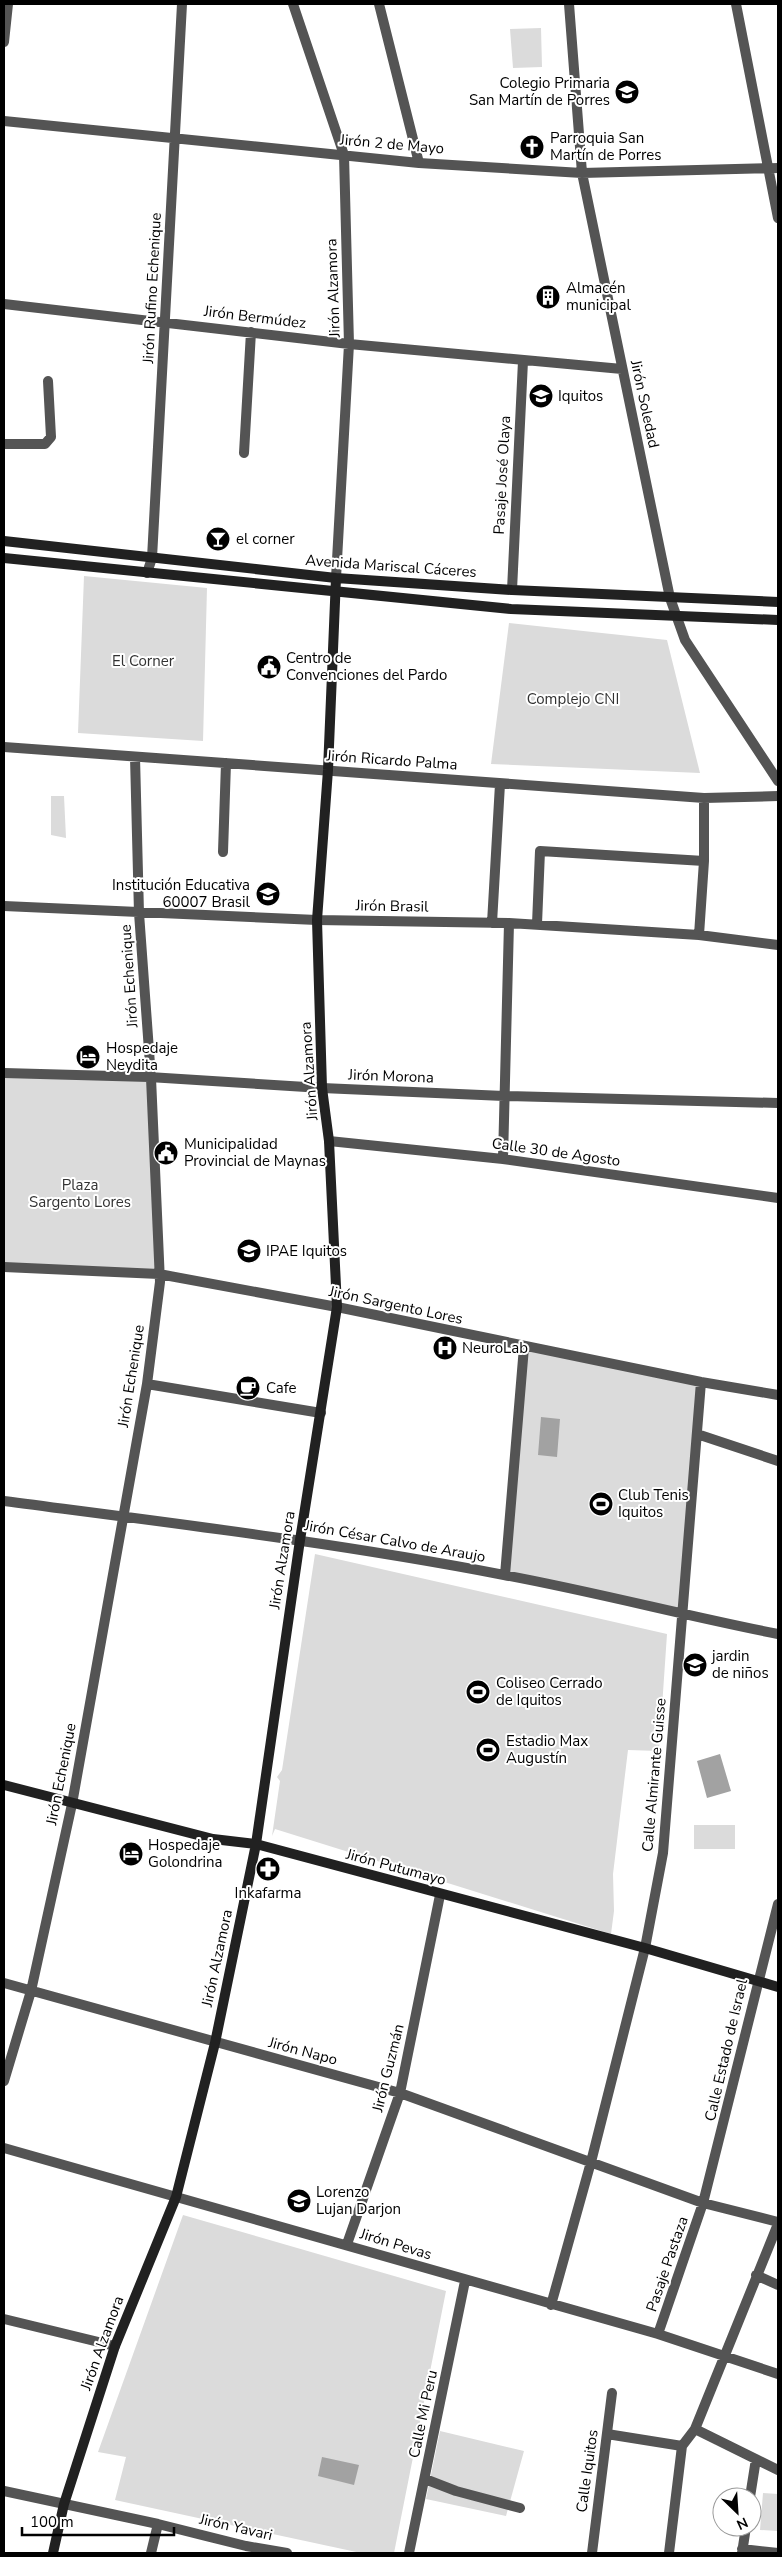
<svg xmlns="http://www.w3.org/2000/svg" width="782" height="2557" font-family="'Nunito Sans',sans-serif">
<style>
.green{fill:#dbdbdb}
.water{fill:#a2a2a2}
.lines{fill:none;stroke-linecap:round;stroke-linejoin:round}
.street{stroke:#545454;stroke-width:10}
.secondary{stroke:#212121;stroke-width:10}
.labels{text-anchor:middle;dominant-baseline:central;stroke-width:4;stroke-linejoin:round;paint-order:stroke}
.poi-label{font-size:15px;fill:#000;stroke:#fff;text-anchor:start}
.street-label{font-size:15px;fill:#000;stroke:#fff}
.park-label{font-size:15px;fill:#323232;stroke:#fff}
</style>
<rect width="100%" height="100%" fill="#fff"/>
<path class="green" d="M541,28L542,67L513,68L510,29Z
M84,576L207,588L203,741L78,733Z
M509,623L667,640L700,773L491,764Z
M51,796H64L66,838L51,835Z
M4,1073L151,1078L159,1274L4,1267Z
M524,1347L701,1382L682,1616L505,1575Z
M315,1554L667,1634L659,1751L628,1750L613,1874L614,1911L611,1934L275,1829L272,1836L280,1781L277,1777L282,1770Z
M694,1825H735V1849H694Z
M183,2215L446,2291L394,2553H361L115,2500L126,2457L98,2452Z
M440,2431L524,2451L506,2516L426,2499Z
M763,2493L778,2494V2531L760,2530Z"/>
<path class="water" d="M541,1417L560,1419L557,1457L538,1455Z
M720,1754L731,1791L707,1798L697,1761Z
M322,2457L359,2465L354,2485L318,2476Z"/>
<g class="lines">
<path class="street" d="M293,4L344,155L349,344L336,578
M379,4L419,163
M569,4L582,173L670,598L685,640L778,781
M736,4L778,218
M4,42L8,4
M4,121L419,163L582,173L778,168
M4,304L349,344L622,369
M4,444H45L51,437L48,381
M244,453L251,332
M147,573L152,558L182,4
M512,590L523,361
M4,747L704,798L778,796
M223,852L226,763
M4,906L317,920L509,923L699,935L778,945
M492,923L500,784
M537,924L540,851L704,861
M699,935L704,861V798
M4,1073L149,1077L322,1088L504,1096L778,1103
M329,1141L503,1159L778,1198
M503,1159L509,923
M4,1267L159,1274L337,1307L701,1382L778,1395
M147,1384L321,1413
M697,1434L778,1461
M4,1501C171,1523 338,1543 504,1575C596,1592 686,1616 778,1634
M505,1575L524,1347
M4,1983L400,2093L703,2203L778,2222
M4,2081L31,1991L72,1804L147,1384L160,1282L151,1078L139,913L135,757
M4,2148L658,2334L778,2374
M347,2244L400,2093L440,1895
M756,2275L778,2285
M551,2305L591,2162L645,1948L663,1853L701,1382
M4,2319L115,2346
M658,2334L703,2203L778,1904
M695,2429L778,2470
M607,2434L682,2446
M425,2479L456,2491L520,2508
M4,2491L158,2524L246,2546L287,2553
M750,2497L756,2459
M742,2549L778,2553
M151,2553L158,2524
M409,2553L465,2281
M592,2553L612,2393
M669,2553L682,2446L695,2429L778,2224
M742,2553L746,2527"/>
<path class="secondary" d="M4,541L336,578L512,590L778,602
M4,558L511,609L778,620
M4,1785L213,1839L256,1844L645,1948L778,1987
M53,2553L64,2504L115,2346L176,2197L215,2043L256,1844L300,1540L337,1307L329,1141L322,1088L317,920L328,770L336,578"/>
</g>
<defs>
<symbol id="school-disc" viewBox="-11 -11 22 22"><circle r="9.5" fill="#000" stroke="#fff"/><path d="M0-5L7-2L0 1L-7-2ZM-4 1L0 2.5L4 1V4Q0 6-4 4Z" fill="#fff"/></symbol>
<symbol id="church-disc" viewBox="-11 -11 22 22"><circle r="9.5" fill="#000" stroke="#fff"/><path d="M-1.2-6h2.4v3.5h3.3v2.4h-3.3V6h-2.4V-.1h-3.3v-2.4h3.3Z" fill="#fff"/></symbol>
<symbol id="building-disc" viewBox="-11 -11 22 22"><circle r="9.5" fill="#000" stroke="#fff"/><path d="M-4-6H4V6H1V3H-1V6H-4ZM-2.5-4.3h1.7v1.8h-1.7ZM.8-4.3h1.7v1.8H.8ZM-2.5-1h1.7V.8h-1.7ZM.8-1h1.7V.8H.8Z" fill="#fff"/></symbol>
<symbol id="bar-disc" viewBox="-11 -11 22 22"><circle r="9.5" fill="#000" stroke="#fff"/><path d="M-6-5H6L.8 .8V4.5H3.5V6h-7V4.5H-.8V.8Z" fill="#fff"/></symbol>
<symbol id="civic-disc" viewBox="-11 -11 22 22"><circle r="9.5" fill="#000" stroke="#fff"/><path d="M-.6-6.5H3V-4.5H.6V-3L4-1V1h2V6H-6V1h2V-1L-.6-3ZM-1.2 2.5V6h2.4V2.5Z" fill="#fff"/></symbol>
<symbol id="hotel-disc" viewBox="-11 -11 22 22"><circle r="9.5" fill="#000" stroke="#fff"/><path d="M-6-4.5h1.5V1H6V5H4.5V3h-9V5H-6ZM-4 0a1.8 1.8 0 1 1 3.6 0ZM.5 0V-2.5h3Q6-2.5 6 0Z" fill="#fff"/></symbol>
<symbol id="university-disc" viewBox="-11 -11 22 22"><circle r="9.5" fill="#000" stroke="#fff"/><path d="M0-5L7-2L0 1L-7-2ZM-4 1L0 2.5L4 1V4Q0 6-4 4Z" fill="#fff"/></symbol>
<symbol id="hospital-disc" viewBox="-11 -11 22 22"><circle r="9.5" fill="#000" stroke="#fff"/><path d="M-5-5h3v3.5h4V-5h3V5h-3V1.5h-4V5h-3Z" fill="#fff"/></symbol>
<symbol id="cafe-disc" viewBox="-11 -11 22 22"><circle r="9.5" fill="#000" stroke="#fff"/><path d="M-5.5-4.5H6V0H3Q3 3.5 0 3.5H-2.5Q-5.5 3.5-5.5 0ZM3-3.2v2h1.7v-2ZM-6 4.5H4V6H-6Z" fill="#fff"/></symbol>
<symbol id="stadium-disc" viewBox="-11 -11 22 22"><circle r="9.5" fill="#000" stroke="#fff"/><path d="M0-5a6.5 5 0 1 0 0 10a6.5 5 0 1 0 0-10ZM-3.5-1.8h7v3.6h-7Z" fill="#fff"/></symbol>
<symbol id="pharmacy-disc" viewBox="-11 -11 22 22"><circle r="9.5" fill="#000" stroke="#fff"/><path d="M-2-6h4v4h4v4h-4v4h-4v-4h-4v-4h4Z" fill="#fff"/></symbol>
</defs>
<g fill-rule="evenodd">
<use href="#school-disc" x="613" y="78" width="28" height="28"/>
<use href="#church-disc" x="518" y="133" width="28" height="28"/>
<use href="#building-disc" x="534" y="283" width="28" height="28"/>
<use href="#school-disc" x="527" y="382" width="28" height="28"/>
<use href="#bar-disc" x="204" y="525" width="28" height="28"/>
<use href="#civic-disc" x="255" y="653" width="28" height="28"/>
<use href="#school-disc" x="254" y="880" width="28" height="28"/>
<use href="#hotel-disc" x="74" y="1043" width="28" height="28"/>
<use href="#civic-disc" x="152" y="1139" width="28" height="28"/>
<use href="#university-disc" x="235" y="1237" width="28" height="28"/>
<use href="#hospital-disc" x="431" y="1334" width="28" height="28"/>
<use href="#cafe-disc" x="234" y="1374" width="28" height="28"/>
<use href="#stadium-disc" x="587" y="1490" width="28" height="28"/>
<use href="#school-disc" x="681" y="1651" width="28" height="28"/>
<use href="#stadium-disc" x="464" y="1678" width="28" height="28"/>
<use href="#stadium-disc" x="474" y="1736" width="28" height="28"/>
<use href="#hotel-disc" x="117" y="1840" width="28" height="28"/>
<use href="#pharmacy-disc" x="254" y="1855" width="28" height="28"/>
<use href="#school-disc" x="285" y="2187" width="28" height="28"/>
</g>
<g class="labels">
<g class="poi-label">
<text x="610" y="83" text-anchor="end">Colegio Primaria<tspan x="610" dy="17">San Martín de Porres</tspan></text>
<text x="550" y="138">Parroquia San<tspan x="550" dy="17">Martín de Porres</tspan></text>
<text x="566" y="288">Almacén<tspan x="566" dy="17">municipal</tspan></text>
<text x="558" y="396">Iquitos</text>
<text x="236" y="539">el corner</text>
<text x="286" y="658">Centro de<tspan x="286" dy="17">Convenciones del Pardo</tspan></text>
<text x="250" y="885" text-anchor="end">Institución Educativa<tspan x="250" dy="17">60007 Brasil</tspan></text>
<text x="106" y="1048">Hospedaje<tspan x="106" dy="17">Neydita</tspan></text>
<text x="184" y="1144">Municipalidad<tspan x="184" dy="17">Provincial de Maynas</tspan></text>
<text x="266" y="1251">IPAE Iquitos</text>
<text x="462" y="1348">NeuroLab</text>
<text x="266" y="1388">Cafe</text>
<text x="618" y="1495">Club Tenis<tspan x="618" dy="17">Iquitos</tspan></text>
<text x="712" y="1656">jardin<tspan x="712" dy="17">de niños</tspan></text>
<text x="496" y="1683">Coliseo Cerrado<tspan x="496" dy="17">de Iquitos</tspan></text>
<text x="506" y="1741">Estadio Max<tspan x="506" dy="17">Augustín</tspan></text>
<text x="148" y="1845">Hospedaje<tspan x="148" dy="17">Golondrina</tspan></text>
<text x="268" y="1893" text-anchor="middle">Inkafarma</text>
<text x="316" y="2192">Lorenzo<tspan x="316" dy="17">Lujan Darjon</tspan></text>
</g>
<g class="street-label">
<text transform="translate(392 144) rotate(5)">Jirón 2 de Mayo</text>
<text transform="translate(152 288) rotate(-87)">Jirón Rufino Echenique</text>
<text transform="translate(333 288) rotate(-92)">Jirón Alzamora</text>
<text transform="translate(255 317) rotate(7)">Jirón Bermúdez</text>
<text transform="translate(645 404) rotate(78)">Jirón Soledad</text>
<text transform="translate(502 475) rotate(-87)">Pasaje José Olaya</text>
<text transform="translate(391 566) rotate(4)">Avenida Mariscal Cáceres</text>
<text transform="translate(392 760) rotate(4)">Jirón Ricardo Palma</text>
<text transform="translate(392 906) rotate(1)">Jirón Brasil</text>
<text transform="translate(129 976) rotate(-94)">Jirón Echenique</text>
<text transform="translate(309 1071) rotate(-94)">Jirón Alzamora</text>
<text transform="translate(391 1076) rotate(2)">Jirón Morona</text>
<text transform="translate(556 1152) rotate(8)">Calle 30 de Agosto</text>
<text transform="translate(396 1305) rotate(12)">Jirón Sargento Lores</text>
<text transform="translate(131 1376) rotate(-81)">Jirón Echenique</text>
<text transform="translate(395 1541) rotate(10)">Jirón César Calvo de Araujo</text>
<text transform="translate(282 1560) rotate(-81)">Jirón Alzamora</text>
<text transform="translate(61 1774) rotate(-79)">Jirón Echenique</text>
<text transform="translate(654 1775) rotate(-85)">Calle Almirante Guisse</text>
<text transform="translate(396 1867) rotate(15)">Jirón Putumayo</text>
<text transform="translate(217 1958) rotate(-78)">Jirón Alzamora</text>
<text transform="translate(726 2050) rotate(-77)">Calle Estado de Israel</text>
<text transform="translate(303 2051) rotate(15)">Jirón Napo</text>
<text transform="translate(388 2068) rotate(-76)">Jirón Guzmán</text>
<text transform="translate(396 2244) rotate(17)">Jirón Pevas</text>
<text transform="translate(667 2264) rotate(-71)">Pasaje Pastaza</text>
<text transform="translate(102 2343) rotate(-70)">Jirón Alzamora</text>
<text transform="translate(423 2414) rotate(-78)">Calle Mi Peru</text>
<text transform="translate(587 2471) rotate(-82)">Calle Iquitos</text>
<text transform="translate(236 2527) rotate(13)">Jirón Yavari</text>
</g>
<g class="park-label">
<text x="143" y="661">El Corner</text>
<text x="573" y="699">Complejo CNI</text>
<text x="80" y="1185">Plaza<tspan x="80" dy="17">Sargento Lores</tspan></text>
</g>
</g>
<rect width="782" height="2557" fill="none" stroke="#000000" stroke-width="10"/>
<g transform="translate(737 2512) rotate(155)"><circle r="24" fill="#ffffff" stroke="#999999"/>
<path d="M0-4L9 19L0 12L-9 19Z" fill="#000000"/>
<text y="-8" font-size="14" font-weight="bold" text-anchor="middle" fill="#000000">N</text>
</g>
<path d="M22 2527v8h152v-8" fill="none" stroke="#000000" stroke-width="2.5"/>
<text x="30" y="2527" font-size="15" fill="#000000" stroke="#ffffff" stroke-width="4" paint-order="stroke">100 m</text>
</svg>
